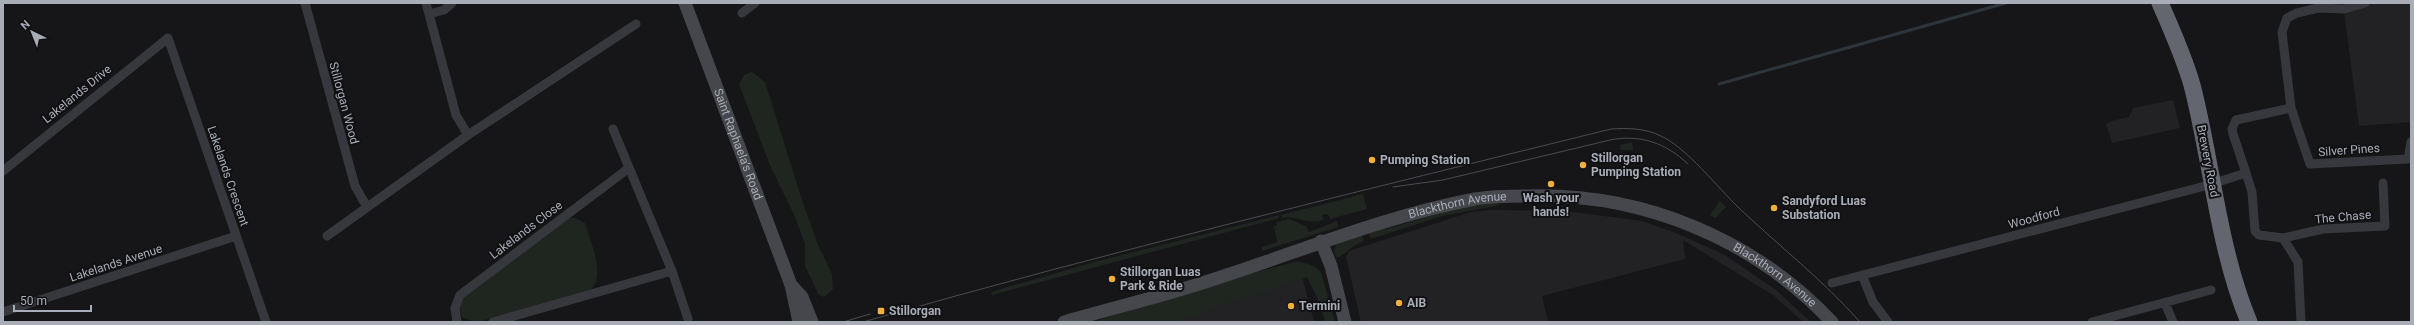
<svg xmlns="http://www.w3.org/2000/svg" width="2414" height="325" font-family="Roboto,sans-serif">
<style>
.built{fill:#222225}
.green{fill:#1e261f}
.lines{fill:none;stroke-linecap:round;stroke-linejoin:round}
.stream{stroke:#2c353c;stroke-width:3}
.street{stroke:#37383d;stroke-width:9}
.secondary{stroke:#45474d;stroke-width:13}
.highway{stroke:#63666e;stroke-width:17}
.tram{stroke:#4a4c52;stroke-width:1}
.poi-dot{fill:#f2b134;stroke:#111113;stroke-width:1.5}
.labels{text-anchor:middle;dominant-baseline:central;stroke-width:4;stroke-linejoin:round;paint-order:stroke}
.street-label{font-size:12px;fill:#a8adb8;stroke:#111113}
.poi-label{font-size:12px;font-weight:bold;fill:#a8adb8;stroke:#111113;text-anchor:start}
</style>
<rect width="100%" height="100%" fill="#161618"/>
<path class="built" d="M2343,3H2411V122L2359,126Z
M2173,100L2180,128L2112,143L2106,124L2111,121L2129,117L2133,108Z
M1492,210L1566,211L1642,221L1676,233L1725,255L1776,290L1811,322H1803L1773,295L1683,240L1685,259L1542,296L1548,322H1361L1346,257L1349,251L1471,212Z
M1298,261L1314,322H1093L1235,278Z"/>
<path class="green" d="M752,72L765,82L801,197L818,245L832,274L833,289L824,297L819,295L805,266V244L795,217L770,165L742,92L739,84L744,75Z
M1632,142L1633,150H1621L1620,145Z
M1363,194L1367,209L1330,219L1328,214L1322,215L1323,220C1309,225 1296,215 1282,218L1281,215Z
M1720,201L1726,207L1715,218L1710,215Z
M1497,203L1500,205L1442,216L1371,239L1368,231L1376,228L1387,229L1457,208Z
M1279,215V218L992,295L991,292L987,293L1091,263Z
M570,218H575L585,223C590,241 607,276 590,290L481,321H472L462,317L459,305L463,297Z
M1289,219L1306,226L1309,232L1337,221L1338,227L1262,251V247L1277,242L1274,226L1277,225L1276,222Z
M1361,233L1364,241C1351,245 1346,255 1336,258L1334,250L1336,244Z
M1298,261L1314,266L1321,272L1335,322H1325L1320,304L1307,277L1264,293L1208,309L1209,313L1174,322H1093L1235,278Z"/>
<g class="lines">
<path class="stream" d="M1719,84L2006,3"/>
<path class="street" d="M305,3L355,186L367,207
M426,3L456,115L468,135
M742,13L755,3
M429,14L444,10L452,3
M2291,108L2282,32L2287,18L2297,13L2318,8L2344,9L2365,3
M613,129L672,271L688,319
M3,171L168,38L266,322
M2246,173L2233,134L2232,129L2236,120L2291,108L2310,164L2408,159L2411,142
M327,236L468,135L636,24
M2283,238L2298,262L2301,322
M1862,275L1873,302L1888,322
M1832,283L2205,186L2246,173L2252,192L2255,231L2259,235L2283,238L2323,229L2385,226L2383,183
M2165,303L2173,322
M3,312L236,236
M457,322L455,308L460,295L629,168
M493,322L672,271
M2092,322L2211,290"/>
<g class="secondary">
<path id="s1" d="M685,3L791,285L799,322"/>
<path d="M1321,241L1331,266L1345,322"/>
<path d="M791,285L802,297L812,322"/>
<path id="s2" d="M1064,322C1109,309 1155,298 1199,284C1292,255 1380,217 1475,199C1493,196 1511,196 1529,196C1643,193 1754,239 1832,322"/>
</g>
<path class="highway" d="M2160,3C2172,30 2184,57 2192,85C2212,162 2218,248 2249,322"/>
<path class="tram" d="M1393,187L1443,180L1610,140C1640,134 1666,143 1688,164
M843,322L870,314
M863,322C1111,251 1361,191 1611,129C1628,128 1645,128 1661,136C1687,148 1717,187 1739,208C1779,246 1823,280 1860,322"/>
</g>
<g class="poi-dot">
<circle cx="1372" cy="160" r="4"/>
<circle cx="1583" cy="165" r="4"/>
<circle cx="1551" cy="184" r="4"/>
<circle cx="1774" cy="208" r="4"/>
<circle cx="1112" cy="279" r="4"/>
<circle cx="1399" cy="303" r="4"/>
<circle cx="1291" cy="306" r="4"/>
<rect x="877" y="307" width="8" height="8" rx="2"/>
</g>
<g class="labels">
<g class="street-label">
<text transform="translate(77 94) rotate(-39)">Lakelands Drive</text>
<text transform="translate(344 103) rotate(75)">Stillorgan Wood</text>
<text stroke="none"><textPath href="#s1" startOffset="151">Saint Raphaela’s Road</textPath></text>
<text transform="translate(2349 150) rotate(-4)">Silver Pines</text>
<text transform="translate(2208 161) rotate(79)">Brewery Road</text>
<text transform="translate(228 176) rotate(71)">Lakelands Crescent</text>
<text stroke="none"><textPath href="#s2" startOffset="411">Blackthorn Avenue</textPath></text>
<text transform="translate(2343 217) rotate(-5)">The Chase</text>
<text transform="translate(2034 218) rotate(-15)">Woodford</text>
<text transform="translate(526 230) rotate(-37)">Lakelands Close</text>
<text transform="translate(116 263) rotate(-18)">Lakelands Avenue</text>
<text stroke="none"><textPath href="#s2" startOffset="747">Blackthorn Avenue</textPath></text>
</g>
<g class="poi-label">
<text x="1591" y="158">Stillorgan<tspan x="1591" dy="14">Pumping Station</tspan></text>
<text x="1380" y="160">Pumping Station</text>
<text x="1551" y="198" text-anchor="middle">Wash your<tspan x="1551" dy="14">hands!</tspan></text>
<text x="1782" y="201">Sandyford Luas<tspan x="1782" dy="14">Substation</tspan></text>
<text x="1120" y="272">Stillorgan Luas<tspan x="1120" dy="14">Park &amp; Ride</tspan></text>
<text x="1407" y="303">AIB</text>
<text x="1299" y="306">Termini</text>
<text x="889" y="311">Stillorgan</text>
</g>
</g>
<rect width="2414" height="325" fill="none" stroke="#a8adb8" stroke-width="8"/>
<g transform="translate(32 32) rotate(317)" stroke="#111113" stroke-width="3" paint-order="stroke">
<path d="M0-3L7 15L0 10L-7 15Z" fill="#a8adb8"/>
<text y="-6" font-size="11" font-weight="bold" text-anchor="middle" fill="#a8adb8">N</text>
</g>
<path d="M14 305v6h77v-6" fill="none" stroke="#a8adb8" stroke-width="2"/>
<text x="20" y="305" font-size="12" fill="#a8adb8" stroke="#111113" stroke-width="3" paint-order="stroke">50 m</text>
</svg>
